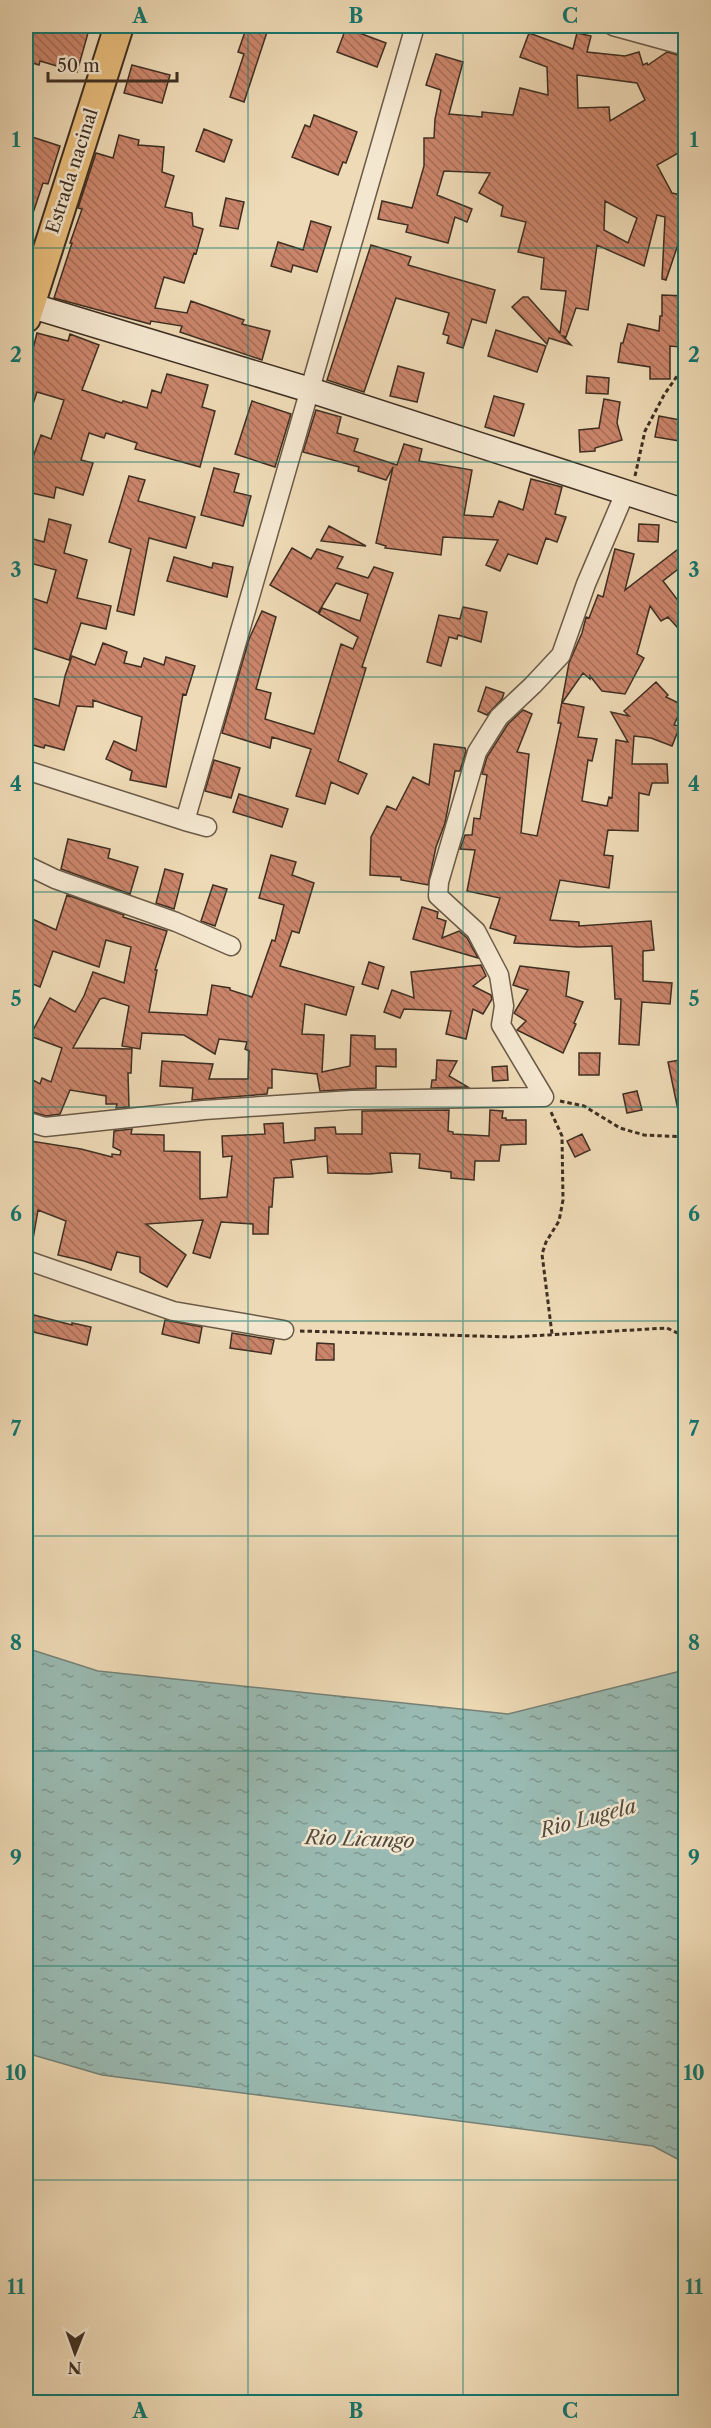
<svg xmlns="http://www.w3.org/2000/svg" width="711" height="2428" font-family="'Libre Caslon Text',serif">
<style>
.water{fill:url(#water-ripples);stroke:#758278;stroke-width:1.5}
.building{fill:url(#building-back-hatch);stroke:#3f2f22;stroke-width:1.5;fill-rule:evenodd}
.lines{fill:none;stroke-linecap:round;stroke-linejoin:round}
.minor-casing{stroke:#6b5a47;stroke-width:21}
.secondary-casing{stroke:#3f2f22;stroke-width:27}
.trunk-casing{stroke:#3f2f22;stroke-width:32}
.path{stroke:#3f2f22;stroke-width:3;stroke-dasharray:4.5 3;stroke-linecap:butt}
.minor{stroke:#f4e7d0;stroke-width:18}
.secondary{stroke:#f4e7d0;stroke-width:24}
.trunk{stroke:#e7bd7b;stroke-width:28}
.grid{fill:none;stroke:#0f766e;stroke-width:1.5;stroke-opacity:0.55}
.labels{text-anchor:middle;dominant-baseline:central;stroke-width:5;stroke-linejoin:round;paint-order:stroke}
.street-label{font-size:18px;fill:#3f2f22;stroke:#f4e7d0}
.water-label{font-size:20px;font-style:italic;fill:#514b3f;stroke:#f4e7d0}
.neatline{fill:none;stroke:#0f766e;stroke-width:2}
.grid-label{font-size:20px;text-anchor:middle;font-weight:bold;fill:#0f766e}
</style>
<defs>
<pattern id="water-ripples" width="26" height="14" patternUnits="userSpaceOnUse" patternTransform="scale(1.5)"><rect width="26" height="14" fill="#99bab2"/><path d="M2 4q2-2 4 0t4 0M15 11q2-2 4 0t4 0" fill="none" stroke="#7e9890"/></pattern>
<pattern id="building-back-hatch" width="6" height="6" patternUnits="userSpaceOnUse" patternTransform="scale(1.5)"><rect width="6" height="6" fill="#cb856b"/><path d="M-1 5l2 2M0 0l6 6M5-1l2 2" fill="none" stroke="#a66d58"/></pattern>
</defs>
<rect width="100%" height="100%" fill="#eedab6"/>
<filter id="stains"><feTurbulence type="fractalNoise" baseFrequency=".00333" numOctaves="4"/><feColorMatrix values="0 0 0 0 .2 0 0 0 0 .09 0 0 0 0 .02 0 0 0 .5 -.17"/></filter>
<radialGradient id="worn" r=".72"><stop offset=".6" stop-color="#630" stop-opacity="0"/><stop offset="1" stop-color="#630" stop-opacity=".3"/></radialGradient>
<path class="water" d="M26,1648L98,1671L508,1714L685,1670V2163L653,2146L102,2075L26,2053Z"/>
<path class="building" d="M26,26H90L77,72L40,61L39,65L26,61V47L29,36L26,35Z
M247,26H269L244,102L230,97L244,54L238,52Z
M346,28L386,43L377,67L337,52Z
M529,33L573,49L577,33L591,36L587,52L625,56L639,52L643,65L647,63L648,65L667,52L678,55L686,66V113L679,118L686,139V154L678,153L657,165L672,193L686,196V221L666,280L662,279L665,217L657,215L644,266L597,245L588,310L576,308L566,337L563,336L571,345L549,338L547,344L512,307L523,297H528L560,333L566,291L541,289L544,258L518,252L526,222L501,216L503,206L479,193L490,173L444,171L437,195L472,209L467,222L455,217L448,243L406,232L408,225L378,219L382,201L412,208L424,166V138H434L435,119L441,90L426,85L436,54L463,62L449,114L482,117V112L513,115L520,88L548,95L547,67L520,57ZM577,75L637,83L645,100L610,121L609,107L578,108ZM605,201L637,218L628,243L604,230Z
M132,65L170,75L162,103L124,93Z
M314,115L357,132L346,163L343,162L338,175L292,157L305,125L310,127Z
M204,129L232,140L224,162L196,151Z
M26,135L60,146L48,184L43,183L28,228H26Z
M119,135L139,140L138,145L164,147L162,172L174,176L165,207L192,213L193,226L203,229L196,254L194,253L184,283L164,277L155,308L187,313L191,301L244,320L242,324L270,331L262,360L180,332L182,326L151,321L150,324L54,298L72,243H70L82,209L78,208L96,153L113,158Z
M226,198L244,202L238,229L220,226Z
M311,221L331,227L317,272L293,265L291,272L271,266L278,242L303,250Z
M371,245L411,257L408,265L495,290L486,323L472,319L463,348L447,343L449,336L443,334L449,313L396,298L364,392L327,380Z
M662,295L686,296V313H682L680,347L670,346V379H650V367L618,362L621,343H623L628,324L659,331L660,316H662Z
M496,330L546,346L537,372L488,356Z
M37,333L68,341L70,334L99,345L82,390L122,403L123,401L147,408L152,390L161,393L167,374L208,385L202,407L215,411L200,467L135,449L137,443L106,433L104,438L89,433L81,460L93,463L83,495L56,487L54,498L27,492L33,457L41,435L51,439L64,400L37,392L28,419H26V377Z
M398,366L424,373L417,402L390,396Z
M587,376L609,378L608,394L586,393Z
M494,396L524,404L514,436L485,427Z
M604,399L620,402L617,423L622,440L595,448V451L580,452L579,430L599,428Z
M252,401L291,414L275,467L235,454Z
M316,410L341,417L337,433L358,439L354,451L397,465L404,444L422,449L419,461L472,470L464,515L493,517L499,501L523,510L531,479L562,487L555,514L566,517L557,542L546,538L537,564L508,554L500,571L486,565L498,540L443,537L441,555L385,548L386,546L376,543L393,467L386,480L358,471L359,467L303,452Z
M659,416L686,421V442L655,437Z
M214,468L239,474L234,492L251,496L243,526L201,515Z
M129,476L145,480L138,501L195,517L186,548L149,538L134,615L117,611L131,549L109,542Z
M49,519L71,525L64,553L87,560L77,598L111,606L106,629L81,623L69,660L26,646V596L47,603L56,570L26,562V537L44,542Z
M639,524L659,525L658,542L638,541Z
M329,526L366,546H365L321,541Z
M686,543V563L663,581L686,611V637L668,617L661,621L650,606L637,654L644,658L625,694L602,691L590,676V679L583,673L562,703L584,707L578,737L597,739L592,761L588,760L582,801L607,806L609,797L612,798L616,740L628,742L611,712L629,716L624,711L656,682L668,695L666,697L683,705L674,725L680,726L672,746L651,738L634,736L632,764H667L668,783H652L649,795L639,793L638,831L608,830L604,855L613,856L609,888L560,880L550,920L579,922V926L651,921L654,950L643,951V981L672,983L670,1004L642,1002L639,1045L619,1044L621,999H615L612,946L578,947L514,943L516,936L490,928L500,898L467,891L475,850L460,849L465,835H472L474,818L480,819L487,775L482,774L487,757L508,724L523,710L532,714L517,752L529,754L521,833L537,836L561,723H558L569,663L582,633L586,617L589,618L598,595L603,597L615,549L634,554L625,590Z
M292,548L311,559L317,549L343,557L337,568L368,578L374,567L393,573L362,667L366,668L338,761L367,774L358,794L331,782L325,804L296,796L311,749L272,737L270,748L222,733L249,639L262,611L276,617L256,689L271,693L265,719L314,734L341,644L353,649L358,637L319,614L322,608L360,621L368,594L336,583L318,613L270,585Z
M174,557L212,568L213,563L233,567L227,597L167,581Z
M463,607L487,612L481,642L458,635L457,639L449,637L441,666L427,662L439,615L460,619Z
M103,643L127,652L124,663L141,667L144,658L164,665L166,657L195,666L186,695L183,694L166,787L130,780L132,771L106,759L114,741L136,751L142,717L93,700V707L77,706L64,750L45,745L44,748L26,743V696L59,706L65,676L72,656L95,665Z
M486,687L504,693L502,699L487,715L478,711Z
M434,744L465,748L466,751L460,771H455L445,823L436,847L428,885L401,880V877L370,875L371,837L387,806L396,810L413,777L429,785Z
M214,760L240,768L231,798L205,791Z
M239,794L288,809L282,827L233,812Z
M68,839L110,849L108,858L138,867L130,894L61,869Z
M271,855L296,862L292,875L314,883L299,933L292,931L280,966L354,987L346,1015L305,1004L302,1034L324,1035L322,1072L350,1066L351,1035L375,1036V1049H396V1067L376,1066V1088L320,1091L317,1074L272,1069V1088H268L267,1094L192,1100L193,1088L160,1086L162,1061L213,1064L209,1079H248L249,1051L245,1049L247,1042L219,1039L215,1054L184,1035L142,1033L140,1049L122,1046L129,1006L104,998L100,999L73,1048L132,1049L131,1073H128L129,1107L116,1108L117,1104H106V1096L70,1090L60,1114L46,1116L26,1110V1076L40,1084L42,1078L51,1082L62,1048L30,1036L50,998L75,1012L84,996L93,972L124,983L131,947L106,940L99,967L53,951L40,987L26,981V916L56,930L67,895L124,915L123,917L167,931L155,970H157L149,1012L207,1015L212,985L230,988V990L252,997L272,940L275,941L284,905L259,898Z
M165,869L183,874L174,909L156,903Z
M213,885L227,889L215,926L201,921Z
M422,907L438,912L437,918L446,921L442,938L459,931L467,938L478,958L413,939Z
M369,962L384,967L378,989L362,984Z
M481,965L486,976L473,986L491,995L492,999L483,1014L473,1009L466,1039L446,1034L451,1011L404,1009L400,1018L384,1012L392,990L414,998L411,972Z
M520,966L569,972L566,996L583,1002L574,1023L576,1024L563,1053L517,1030L526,1021L514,1013L528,990L513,985Z
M579,1053H600L599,1075H579Z
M686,1059V1114L679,1115L668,1062Z
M437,1060L457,1061L449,1076L468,1087L431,1088L432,1080H436Z
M507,1066L508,1080L493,1081L492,1067Z
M637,1091L642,1110L627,1113L623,1094Z
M449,1110L448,1131L453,1132V1134L489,1136L490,1110L503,1111L502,1118H506V1120H526V1144L501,1145L499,1161H475L474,1180L451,1178V1172L419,1168L420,1154L390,1153L392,1172L369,1174L328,1173L327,1156L291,1160L293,1177L274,1178L272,1207H269L268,1234H253V1224L221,1222L210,1258L193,1253L203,1220L146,1224L186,1255L167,1287L140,1272V1257L117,1252L111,1270L84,1261L58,1255L66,1221L38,1210L33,1239L26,1238V1167H27L31,1141L81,1149L112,1157V1154L120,1155L121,1151L113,1147L114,1131L132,1129L131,1134L164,1135V1151L200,1152V1199L227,1197L232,1156L223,1157L222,1136L265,1134L264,1124L283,1123L284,1143L315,1140V1128L335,1127L336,1134H362V1111Z
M582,1134L590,1150L575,1157L567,1141Z
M34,1315L72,1325V1323L91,1327L87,1345L29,1331Z
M165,1320L202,1327L199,1343L162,1334Z
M232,1333L274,1340L271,1354L230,1348Z
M317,1343L334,1344V1360H316Z"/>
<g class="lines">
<defs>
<path id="minor" d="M613,26L686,46
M26,770L185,821L415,26
M185,821L207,827
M26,865L55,879L176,922L231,946
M544,1097L501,1025L504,1006L499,975L476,931L438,896L439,882L477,752L499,717L533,685L561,655L586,584L625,493
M26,1121L45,1127L204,1110L352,1100L544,1097
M26,1260L173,1311L284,1330"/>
<path id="secondary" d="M29,305L310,390L686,512"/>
<path id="trunk" d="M26,318L119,26"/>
</defs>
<use href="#minor" class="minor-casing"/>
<use href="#secondary" class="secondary-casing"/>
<use href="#trunk" class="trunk-casing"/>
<path class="path" d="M635,476L645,431L664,395L686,363
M560,1101L584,1106L620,1128L644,1135L686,1137
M551,1112L562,1136L563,1200L559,1221L546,1242L542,1254L552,1334
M300,1331L512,1337L667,1328L686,1337"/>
<use href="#minor" class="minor"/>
<use href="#secondary" class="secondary"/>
<use href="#trunk" class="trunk"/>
</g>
<path class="grid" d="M248,26V2402M463,26V2402M26,248H686M26,462H686M26,677H686M26,892H686M26,1107H686M26,1321H686M26,1536H686M26,1751H686M26,1966H686M26,2180H686"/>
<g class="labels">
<g class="street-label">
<text transform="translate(72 171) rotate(-72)">Estrada nacinal</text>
</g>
<g class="water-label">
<text transform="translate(588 1818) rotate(-15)">Rio Lugela</text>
<text transform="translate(360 1839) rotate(2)">Rio Licungo</text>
</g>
</g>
<rect width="711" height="2428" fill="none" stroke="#eedab6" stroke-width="66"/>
<g transform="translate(75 2353) rotate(181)" stroke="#f4e7d0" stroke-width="4.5" paint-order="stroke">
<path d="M0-4.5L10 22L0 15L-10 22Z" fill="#3f2f22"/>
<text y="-9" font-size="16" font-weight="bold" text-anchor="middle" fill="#3f2f22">N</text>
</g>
<path d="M48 72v9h129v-9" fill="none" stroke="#3f2f22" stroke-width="3"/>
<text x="57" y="72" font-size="18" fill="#3f2f22" stroke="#f4e7d0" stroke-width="4.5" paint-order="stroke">50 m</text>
<rect x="33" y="33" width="645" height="2362" class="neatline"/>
<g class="grid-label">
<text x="140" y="23">A</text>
<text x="356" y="23">B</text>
<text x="570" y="23">C</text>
<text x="16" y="147">1</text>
<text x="694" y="147">1</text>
<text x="16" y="362">2</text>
<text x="694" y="362">2</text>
<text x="16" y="577">3</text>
<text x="694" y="577">3</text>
<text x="16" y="791">4</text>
<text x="694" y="791">4</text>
<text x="16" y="1006">5</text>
<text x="694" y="1006">5</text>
<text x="16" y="1221">6</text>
<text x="694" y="1221">6</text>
<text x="16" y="1436">7</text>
<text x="694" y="1436">7</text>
<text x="16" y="1650">8</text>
<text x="694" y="1650">8</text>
<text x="16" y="1865">9</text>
<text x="694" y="1865">9</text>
<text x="16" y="2080">10</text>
<text x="694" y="2080">10</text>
<text x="16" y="2294">11</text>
<text x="694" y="2294">11</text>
<text x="140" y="2418">A</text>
<text x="356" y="2418">B</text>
<text x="570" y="2418">C</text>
</g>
<rect width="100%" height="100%" filter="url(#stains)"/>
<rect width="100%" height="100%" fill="url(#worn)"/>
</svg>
